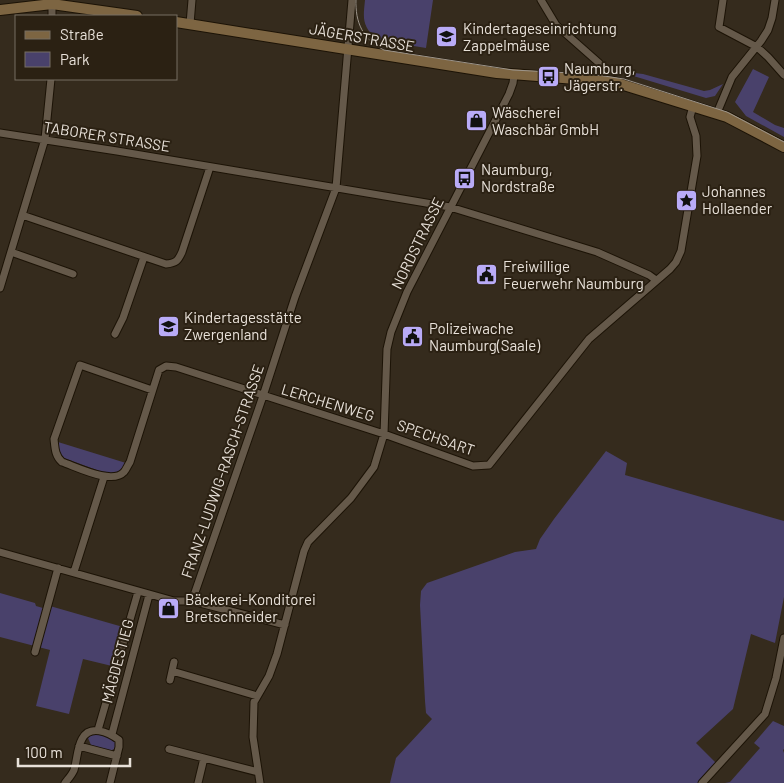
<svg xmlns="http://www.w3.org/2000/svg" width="784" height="783" font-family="Barlow,sans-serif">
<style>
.green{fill:#49416b}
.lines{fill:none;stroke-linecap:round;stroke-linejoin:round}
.minor-casing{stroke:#1c1306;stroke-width:9}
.secondary-casing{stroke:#1c1306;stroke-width:12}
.minor{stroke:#65594a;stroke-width:7}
.secondary{stroke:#7d6542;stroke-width:10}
.tram{stroke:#9d958b;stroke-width:1}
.labels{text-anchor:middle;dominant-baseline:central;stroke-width:4;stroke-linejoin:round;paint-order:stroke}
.poi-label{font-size:15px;fill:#e8e1d9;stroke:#2b2113;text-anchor:start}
.street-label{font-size:15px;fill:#e8e1d9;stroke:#2b2113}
</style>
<rect width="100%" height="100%" fill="#352b1d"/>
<path class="green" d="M365,0H433L426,48L377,40C362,26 363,19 365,0Z
M753,69L769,77L753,112L775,125L784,128V137L746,116L735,102Z
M617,71L643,74L704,91L710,90L723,84L715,96L706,98Z
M58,442L126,463C121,472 115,475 105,473L64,458L59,455Z
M606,451L627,463L625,475L784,521V597L775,643L751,634L733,709L696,743L716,763L699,783H390L396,758L432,719L426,713L425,701L420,605L421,591L427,583L515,552L536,549L540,539L554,519Z
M0,593L35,603L36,606L43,608L50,606L123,627L112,666L83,659L69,714L36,706L50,650L0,637Z
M773,721L784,726V749L783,750L784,753V783H725L730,782L760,748L754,743Z
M96,733L116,740V748L110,751L91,745L88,738L89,735Z"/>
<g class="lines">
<defs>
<path id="minor" d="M52,0V16
M541,0L556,25L599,63L602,71L601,80
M723,0L719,27L757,47L768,57L784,75
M190,24L192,0
M717,113L732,77L761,41L768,30L772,18L775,0
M0,133L117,151L450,207L597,252L649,275L656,280
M22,215L166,264C176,263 178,261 182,252L210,167
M11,252L73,274
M0,288L45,139L51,79
M115,334L123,318L144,257
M152,390L80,365L54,439C55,448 55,456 62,462C77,467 112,485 124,472C126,470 128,465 130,462L159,370L166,366L176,367L384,434L473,466L489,465L589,339L670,269L676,262L681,251L697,156L696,136L690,117L693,106
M0,552L174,601H192L285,625
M74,572L104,477
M192,601L263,396L295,297L336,188L352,0
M35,652L58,568
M172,671L257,696
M170,680L174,662
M98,730L138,592
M112,734L149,595
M79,746L117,756
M169,749L258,772
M65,783C68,779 72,775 74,770C77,760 77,748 82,739C90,724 108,732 119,740V747L110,783
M198,783L204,758
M260,783L253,737L254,702L269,676L277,654L304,551L308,542L351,498L374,467L384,434L387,349L391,332L407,292L509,94L513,83L514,75
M702,783L765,714L776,678L784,638"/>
<path id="secondary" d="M0,10L52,4L137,16
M176,22L497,73L614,82L727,117L784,147"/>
</defs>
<use href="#minor" class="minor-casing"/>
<use href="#secondary" class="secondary-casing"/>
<use href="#minor" class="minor"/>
<use href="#secondary" class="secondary"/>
<path class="tram" d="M356,0C355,22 363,40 384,50L513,70L591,74L624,79L727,112L784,142"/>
</g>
<defs>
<symbol id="school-square" viewBox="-11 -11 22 22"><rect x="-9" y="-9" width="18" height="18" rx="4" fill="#b9abf7" stroke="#2b2113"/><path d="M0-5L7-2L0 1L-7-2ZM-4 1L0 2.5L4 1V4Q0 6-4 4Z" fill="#111"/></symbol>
<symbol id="bus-square" viewBox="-11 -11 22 22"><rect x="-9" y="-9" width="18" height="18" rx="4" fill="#b9abf7" stroke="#2b2113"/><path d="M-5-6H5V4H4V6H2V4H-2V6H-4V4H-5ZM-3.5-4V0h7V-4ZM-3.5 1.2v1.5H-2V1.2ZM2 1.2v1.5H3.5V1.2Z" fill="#111"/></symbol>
<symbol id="shop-square" viewBox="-11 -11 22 22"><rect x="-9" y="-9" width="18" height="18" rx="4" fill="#b9abf7" stroke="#2b2113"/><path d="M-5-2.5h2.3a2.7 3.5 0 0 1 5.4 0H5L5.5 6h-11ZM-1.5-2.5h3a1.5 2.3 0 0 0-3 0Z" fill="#111"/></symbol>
<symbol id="sight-square" viewBox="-11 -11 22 22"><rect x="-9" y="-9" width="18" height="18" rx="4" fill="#b9abf7" stroke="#2b2113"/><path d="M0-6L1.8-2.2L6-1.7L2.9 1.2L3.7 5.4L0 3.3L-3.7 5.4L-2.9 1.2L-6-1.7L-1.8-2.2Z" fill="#111"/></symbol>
<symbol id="civic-square" viewBox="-11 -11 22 22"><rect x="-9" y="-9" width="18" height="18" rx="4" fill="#b9abf7" stroke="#2b2113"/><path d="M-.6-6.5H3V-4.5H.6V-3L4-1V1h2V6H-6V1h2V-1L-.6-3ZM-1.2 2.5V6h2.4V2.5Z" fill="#111"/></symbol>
</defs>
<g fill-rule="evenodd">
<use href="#school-square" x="434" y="24" width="25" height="25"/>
<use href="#bus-square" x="536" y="64" width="25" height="25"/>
<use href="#shop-square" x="464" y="108" width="25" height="25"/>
<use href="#bus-square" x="452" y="166" width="25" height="25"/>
<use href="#sight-square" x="674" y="188" width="25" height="25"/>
<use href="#civic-square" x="474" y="262" width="25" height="25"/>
<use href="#school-square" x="156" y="314" width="25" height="25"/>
<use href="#civic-square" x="400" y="324" width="25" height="25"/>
<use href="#shop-square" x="156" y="596" width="25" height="25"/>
</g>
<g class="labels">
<g class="poi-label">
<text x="463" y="28">Kindertageseinrichtung<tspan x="463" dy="17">Zappelmäuse</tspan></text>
<text x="564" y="68">Naumburg,<tspan x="564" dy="17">Jägerstr.</tspan></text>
<text x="492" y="112">Wäscherei<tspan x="492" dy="17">Waschbär GmbH</tspan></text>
<text x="481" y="169">Naumburg,<tspan x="481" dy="17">Nordstraße</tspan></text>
<text x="702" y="191">Johannes<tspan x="702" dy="17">Hollaender</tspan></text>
<text x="503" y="266">Freiwillige<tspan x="503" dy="17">Feuerwehr Naumburg</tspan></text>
<text x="184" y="317">Kindertagesstätte<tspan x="184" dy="17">Zwergenland</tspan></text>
<text x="429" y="328">Polizeiwache<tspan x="429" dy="17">Naumburg(Saale)</tspan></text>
<text x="185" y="599">Bäckerei-Konditorei<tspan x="185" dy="17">Bretschneider</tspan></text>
</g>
<g class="street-label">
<text transform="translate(362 37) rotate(10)">JÄGERSTRASSE</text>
<text transform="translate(107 136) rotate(9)">TABORER STRASSE</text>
<text transform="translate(417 243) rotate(-64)">NORDSTRASSE</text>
<text transform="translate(328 402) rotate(17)">LERCHENWEG</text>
<text transform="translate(436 437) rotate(19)">SPECHSART</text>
<text transform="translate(222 471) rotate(-71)">FRANZ-LUDWIG-RASCH-STRASSE</text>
<text transform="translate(117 661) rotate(-75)">MÄGDESTIEG</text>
</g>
</g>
<rect x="15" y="15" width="162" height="65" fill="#2b2113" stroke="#776e62"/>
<rect x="25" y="31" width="25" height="8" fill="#7d6542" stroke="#776e62"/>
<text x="60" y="40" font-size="15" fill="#e8e1d9">Straße</text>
<rect x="25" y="52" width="25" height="15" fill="#49416b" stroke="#776e62"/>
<text x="60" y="65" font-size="15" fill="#e8e1d9">Park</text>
<path d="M18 758v8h112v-8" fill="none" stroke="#e8e1d9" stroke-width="2.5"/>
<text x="25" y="758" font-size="15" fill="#e8e1d9" stroke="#2b2113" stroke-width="4" paint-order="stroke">100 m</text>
</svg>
